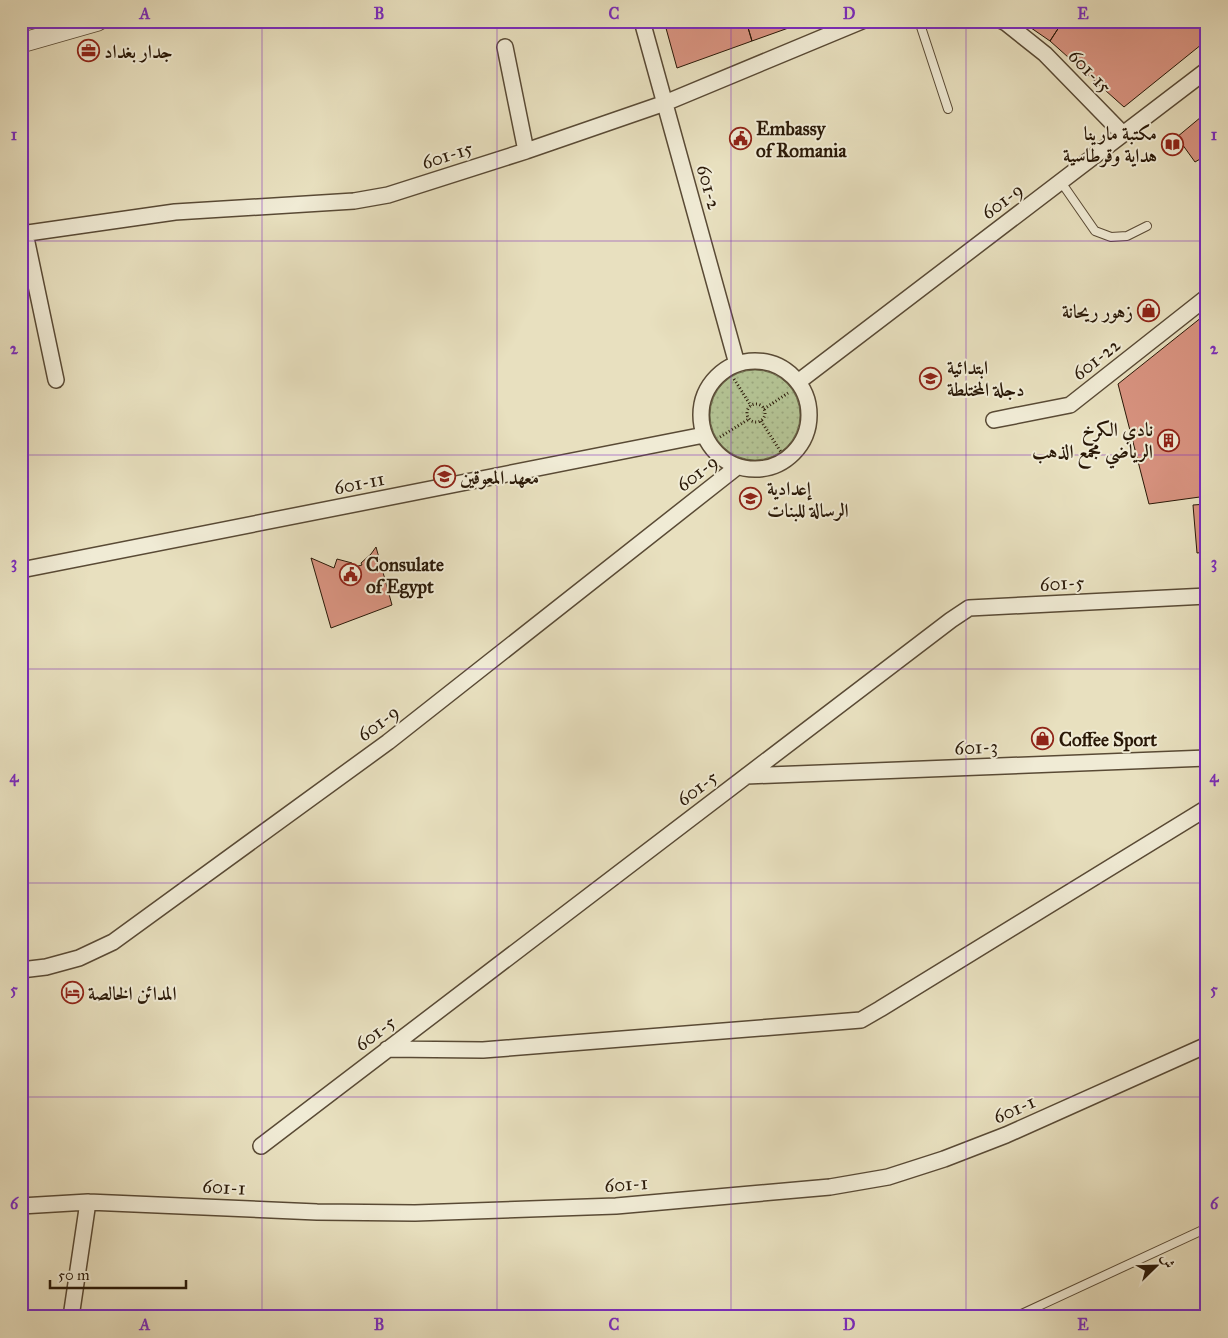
<svg xmlns="http://www.w3.org/2000/svg" width="1228" height="1338" font-family="'IM FELL Great Primer',Amiri,serif">
<style>
.grass{fill:url(#grass-dots);stroke:#6e6e4e}
.building{fill:#d89380;stroke:#291807}
.lines{fill:none;stroke-linecap:round;stroke-linejoin:round}
.service-casing{stroke:#594a35;stroke-width:10}
.minor-casing{stroke:#594a35;stroke-width:18}
.tertiary-casing{stroke:#594a35;stroke-width:21}
.path{stroke:#291807;stroke-width:3;stroke-dasharray:1 2.5;stroke-linecap:butt}
.service{stroke:#f0ebd5;stroke-width:8}
.minor{stroke:#f0ebd5;stroke-width:15}
.tertiary{stroke:#f0ebd5;stroke-width:19}
.grid{fill:none;stroke:#7b2cbf;stroke-width:1;stroke-opacity:0.55}
.labels{text-anchor:middle;dominant-baseline:central;stroke-width:4;stroke-linejoin:round;paint-order:stroke}
.poi-label{font-size:19px;font-weight:bold;fill:#291807;stroke:#f0ebd5;text-anchor:start}
.street-label{font-size:19px;fill:#291807;stroke:#f0ebd5}
.neatline{fill:none;stroke:#7b2cbf;stroke-width:2}
.grid-label{font-size:16px;text-anchor:middle;font-weight:bold;fill:#7b2cbf}
</style>
<defs>
<pattern id="grass-dots" width="8" height="8" patternUnits="userSpaceOnUse" patternTransform="scale(1.25)"><rect width="8" height="8" fill="#b4c394"/><path d="M2 2h.1M6 6h.1" fill="none" stroke="#9ba77e" stroke-width="1.8" stroke-linecap="round"/></pattern>
</defs>
<rect width="100%" height="100%" fill="#e8e0bf"/>
<filter id="stains"><feTurbulence type="fractalNoise" baseFrequency=".004" numOctaves="4"/><feColorMatrix values="0 0 0 0 .2 0 0 0 0 .09 0 0 0 0 .02 0 0 0 .5 -.17"/></filter>
<radialGradient id="worn" r=".72"><stop offset=".6" stop-color="#630" stop-opacity="0"/><stop offset="1" stop-color="#630" stop-opacity=".3"/></radialGradient>
<path class="grass" d="M710 415a45 45 0 1 1 90 0a45 45 0 1 1-90 0Z"/>
<path class="building" d="M664,21H746L752,41L677,68Z
M746,21H808L752,41Z
M1021,21H1063L1050,41Z
M1063,21H1207V40L1124,107L1050,41Z
M1207,112V155L1195,162L1177,137Z
M1207,313V496L1149,504L1118,384Z
M1207,504V552L1197,553L1193,505Z
M376,547L392,605L331,628L311,558L334,568L337,559L352,563L351,568L362,565L361,563L371,554Z"/>
<g class="lines">
<defs>
<path id="service" d="M919,21L948,109
M1061,182L1095,231L1111,237L1127,236L1147,226
M1015,1317L1207,1228"/>
<path id="minor" d="M642,21L737,364
M1002,21L1006,23L1045,54L1123,134
M505,47L526,151
M25,233L56,380
M21,234L175,212L354,201L388,195L526,151L665,103L862,21
M701 415a54 54 0 1 1 108 0a54 54 0 1 1-108 0Z
M798,382L1207,70
M994,420L1070,405L1207,297
M21,570L704,435
M746,776L1207,758
M21,970L46,967L79,958L113,942L388,742L737,467
M387,1049L483,1050L861,1020L880,1009L1207,808
M261,1146L951,620L969,608L1207,596
M21,1206L88,1202L317,1212L415,1213L616,1206L830,1187L888,1177L944,1159L1006,1135L1207,1045
M71,1317L88,1202"/>
<path id="tertiary" d="M21,43L98,21"/>
</defs>
<use href="#service" class="service-casing"/>
<use href="#minor" class="minor-casing"/>
<use href="#tertiary" class="tertiary-casing"/>
<path class="path" d="M734,379L751,406
M747 413a9 9 0 1 1 18 0a9 9 0 1 1-18 0Z
M764,409L788,393
M761,421L781,452
M720,437L749,419"/>
<use href="#service" class="service"/>
<use href="#minor" class="minor"/>
<use href="#tertiary" class="tertiary"/>
</g>
<path class="grid" d="M262,21V1317M497,21V1317M731,21V1317M966,21V1317M21,241H1207M21,455H1207M21,669H1207M21,883H1207M21,1097H1207"/>
<defs>
<symbol id="office-ring" viewBox="-11 -11 22 22"><circle r="9.5" fill="#f0ebd5" stroke="#8f2418" stroke-width="1.5"/><path d="M-6-3h4V-5.5h4V-3h4V5H-6ZM-1-4.5V-3h2v-1.5ZM-6 0V1H6V0Z" fill="#8f2418"/></symbol>
<symbol id="civic-ring" viewBox="-11 -11 22 22"><circle r="9.5" fill="#f0ebd5" stroke="#8f2418" stroke-width="1.5"/><path d="M-.6-6.5H3V-4.5H.6V-3L4-1V1h2V6H-6V1h2V-1L-.6-3ZM-1.2 2.5V6h2.4V2.5Z" fill="#8f2418"/></symbol>
<symbol id="library-ring" viewBox="-11 -11 22 22"><circle r="9.5" fill="#f0ebd5" stroke="#8f2418" stroke-width="1.5"/><path d="M-6-4Q-3-5.5-.7-3.5V5Q-3 3-6 4ZM6-4Q3-5.5 .7-3.5V5Q3 3 6 4Z" fill="#8f2418"/></symbol>
<symbol id="shop-ring" viewBox="-11 -11 22 22"><circle r="9.5" fill="#f0ebd5" stroke="#8f2418" stroke-width="1.5"/><path d="M-5-2.5h2.3a2.7 3.5 0 0 1 5.4 0H5L5.5 6h-11ZM-1.5-2.5h3a1.5 2.3 0 0 0-3 0Z" fill="#8f2418"/></symbol>
<symbol id="school-ring" viewBox="-11 -11 22 22"><circle r="9.5" fill="#f0ebd5" stroke="#8f2418" stroke-width="1.5"/><path d="M0-5L7-2L0 1L-7-2ZM-4 1L0 2.5L4 1V4Q0 6-4 4Z" fill="#8f2418"/></symbol>
<symbol id="building-ring" viewBox="-11 -11 22 22"><circle r="9.5" fill="#f0ebd5" stroke="#8f2418" stroke-width="1.5"/><path d="M-4-6H4V6H1V3H-1V6H-4ZM-2.5-4.3h1.7v1.8h-1.7ZM.8-4.3h1.7v1.8H.8ZM-2.5-1h1.7V.8h-1.7ZM.8-1h1.7V.8H.8Z" fill="#8f2418"/></symbol>
<symbol id="university-ring" viewBox="-11 -11 22 22"><circle r="9.5" fill="#f0ebd5" stroke="#8f2418" stroke-width="1.5"/><path d="M0-5L7-2L0 1L-7-2ZM-4 1L0 2.5L4 1V4Q0 6-4 4Z" fill="#8f2418"/></symbol>
<symbol id="hotel-ring" viewBox="-11 -11 22 22"><circle r="9.5" fill="#f0ebd5" stroke="#8f2418" stroke-width="1.5"/><path d="M-6-4.5h1.5V1H6V5H4.5V3h-9V5H-6ZM-4 0a1.8 1.8 0 1 1 3.6 0ZM.5 0V-2.5h3Q6-2.5 6 0Z" fill="#8f2418"/></symbol>
</defs>
<g fill-rule="evenodd">
<use href="#office-ring" x="76" y="38" width="25" height="25"/>
<use href="#civic-ring" x="728" y="126" width="25" height="25"/>
<use href="#library-ring" x="1160" y="132" width="25" height="25"/>
<use href="#shop-ring" x="1136" y="298" width="25" height="25"/>
<use href="#school-ring" x="918" y="366" width="25" height="25"/>
<use href="#building-ring" x="1156" y="428" width="25" height="25"/>
<use href="#university-ring" x="432" y="464" width="25" height="25"/>
<use href="#school-ring" x="738" y="486" width="25" height="25"/>
<use href="#civic-ring" x="338" y="562" width="25" height="25"/>
<use href="#shop-ring" x="1030" y="726" width="25" height="25"/>
<use href="#hotel-ring" x="60" y="980" width="25" height="25"/>
</g>
<g class="labels">
<g class="poi-label">
<text x="104" y="51">جدار بغداد</text>
<text x="756" y="128">Embassy<tspan x="756" dy="22">of Romania</tspan></text>
<text x="1157" y="133" text-anchor="end">مكتبة مارينا<tspan x="1157" dy="22">هداية وقرطاسية</tspan></text>
<text x="1133" y="311" text-anchor="end">زهور ريحانة</text>
<text x="947" y="367">ابتدائية<tspan x="947" dy="22">دجلة المختلطة</tspan></text>
<text x="1153" y="429" text-anchor="end">نادي الكرخ<tspan x="1153" dy="22">الرياضي مجمع الذهب</tspan></text>
<text x="460" y="477">معهد المعوقين</text>
<text x="767" y="488">إعدادية<tspan x="767" dy="22">الرسالة للبنات</tspan></text>
<text x="366" y="564">Consulate<tspan x="366" dy="22">of Egypt</tspan></text>
<text x="1059" y="739">Coffee Sport</text>
<text x="88" y="993">المدائن الخالصة</text>
</g>
<g class="street-label">
<text transform="translate(1090 71) rotate(46)">601-15</text>
<text transform="translate(447 155) rotate(-18)">601-15</text>
<text transform="translate(709 187) rotate(75)">601-2</text>
<text transform="translate(1002 201) rotate(-37)">601-9</text>
<text transform="translate(1096 359) rotate(-38)">601-22</text>
<text transform="translate(697 473) rotate(-38)">601-9</text>
<text transform="translate(359 483) rotate(-11)">601-11</text>
<text transform="translate(1062 583) rotate(-3)">601-5</text>
<text transform="translate(378 723) rotate(-37)">601-9</text>
<text transform="translate(976 747) rotate(-2)">601-3</text>
<text transform="translate(697 788) rotate(-37)">601-5</text>
<text transform="translate(375 1033) rotate(-37)">601-5</text>
<text transform="translate(1014 1109) rotate(-24)">601-1</text>
<text transform="translate(626 1184) rotate(-4)">601-1</text>
<text transform="translate(224 1187) rotate(3)">601-1</text>
</g>
</g>
<rect width="1228" height="1338" fill="none" stroke="#e8e0bf" stroke-width="55"/>
<g transform="translate(1156 1266) rotate(67)" stroke="#f0ebd5" stroke-width="4" paint-order="stroke">
<path d="M0-4L9 19L0 12L-9 19Z" fill="#291807"/>
<text y="-8" font-size="14" font-weight="bold" text-anchor="middle" fill="#291807">ش</text>
</g>
<path d="M50 1280v8h136v-8" fill="none" stroke="#291807" stroke-width="2.5"/>
<text x="58" y="1280" font-size="15" fill="#291807" stroke="#f0ebd5" stroke-width="4" paint-order="stroke">50 m</text>
<rect x="28" y="28" width="1172" height="1282" class="neatline"/>
<g class="grid-label">
<text x="145" y="19">A</text>
<text x="379" y="19">B</text>
<text x="614" y="19">C</text>
<text x="849" y="19">D</text>
<text x="1083" y="19">E</text>
<text x="14" y="140">1</text>
<text x="1214" y="140">1</text>
<text x="14" y="354">2</text>
<text x="1214" y="354">2</text>
<text x="14" y="568">3</text>
<text x="1214" y="568">3</text>
<text x="14" y="782">4</text>
<text x="1214" y="782">4</text>
<text x="14" y="995">5</text>
<text x="1214" y="995">5</text>
<text x="14" y="1209">6</text>
<text x="1214" y="1209">6</text>
<text x="145" y="1330">A</text>
<text x="379" y="1330">B</text>
<text x="614" y="1330">C</text>
<text x="849" y="1330">D</text>
<text x="1083" y="1330">E</text>
</g>
<rect width="100%" height="100%" filter="url(#stains)"/>
<rect width="100%" height="100%" fill="url(#worn)"/>
</svg>
